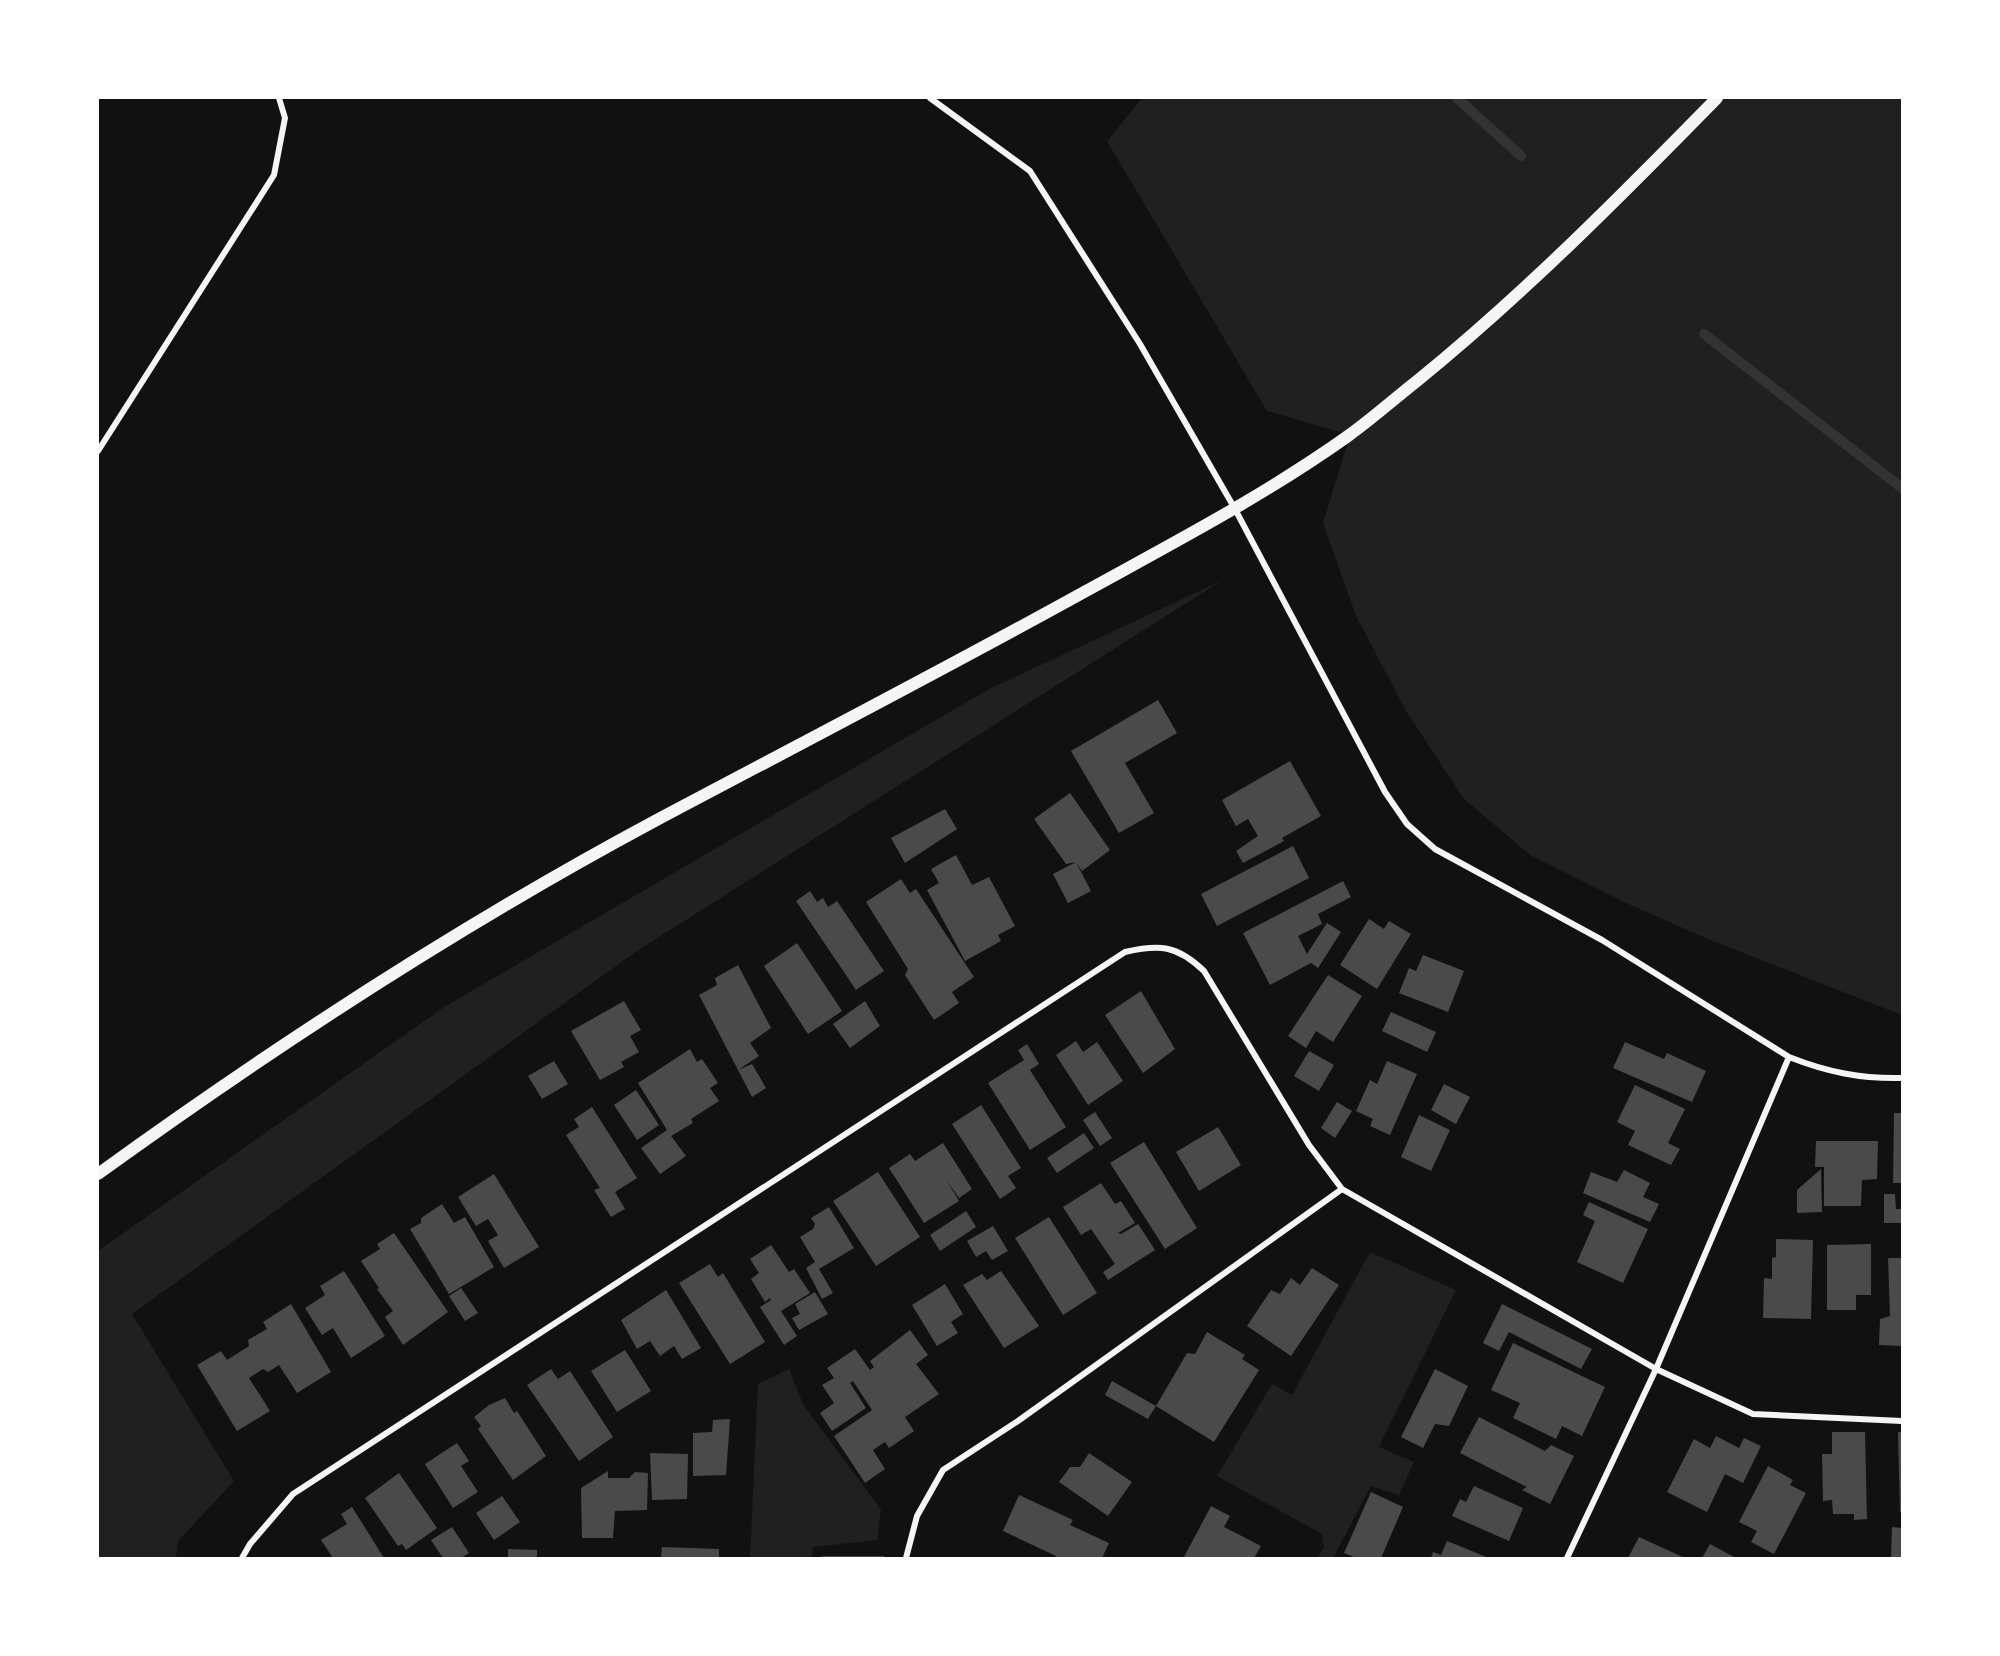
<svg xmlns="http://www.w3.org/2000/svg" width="2000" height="1656" font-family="'Asap Condensed',sans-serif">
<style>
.green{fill:#202020}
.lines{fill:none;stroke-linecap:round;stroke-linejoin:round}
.stream{stroke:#333;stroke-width:10}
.building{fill:#4a4a4a}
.minor{stroke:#f5f5f5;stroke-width:6}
.secondary{stroke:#f5f5f5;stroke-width:12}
</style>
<rect width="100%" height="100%" fill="#111"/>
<path class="green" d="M1142,98H1902V1015L1715,942L1626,903L1530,855L1464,799L1406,711L1356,616L1323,523L1350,435L1267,411L1107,141Z
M1223,580L637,951L132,1314L234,1481L178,1541L176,1558H98V1251L444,1007L989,689Z
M1370,1252L1456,1290L1379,1447L1414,1462L1399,1495L1371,1486L1333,1558H1317L1324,1548L1322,1534L1217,1476L1272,1384L1292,1395Z
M789,1369L803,1404L881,1510L877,1540L813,1547L812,1558H750L758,1384Z"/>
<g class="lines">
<path class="stream" d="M1457,98L1521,156
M1704,334L1902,488"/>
</g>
<path class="building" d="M1158,700L1177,733L1125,763L1154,813L1119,833L1071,751Z
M1290,761L1321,816L1282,838L1284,841L1243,863L1236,851L1258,836L1248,819L1236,826L1222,800Z
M1070,793L1110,850L1082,871L1076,862L1066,864L1034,819Z
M945,809L957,829L905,863L891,838Z
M1293,846L1309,878L1217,926L1201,894Z
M956,855L972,885L989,877L1015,926L998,935L1001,941L965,961L927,890L939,883L931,869Z
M1076,862L1091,891L1068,903L1053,874Z
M901,879L910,893L916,889L974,977L952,992L959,1003L934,1020L905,975L908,969L866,902Z
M1343,881L1351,897L1318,914L1322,924L1298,936L1307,954L1327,923L1341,932L1318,968L1311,963L1270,985L1243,933Z
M810,891L817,902L823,898L828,907L837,901L884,971L856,990L796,901Z
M1369,919L1384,929L1389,921L1411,934L1377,989L1340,965Z
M797,943L842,1011L808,1034L764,966Z
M1423,955L1464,971L1448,1012L1399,993L1409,968L1416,971Z
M738,965L771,1028L750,1043L759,1056L738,1070L752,1064L766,1088L752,1097L738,1070L699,995L717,985L715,978Z
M1328,975L1362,996L1333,1042L1316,1031L1306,1048L1288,1036Z
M1141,991L1175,1049L1143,1073L1105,1015Z
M624,1001L641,1030L630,1036L639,1052L621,1062L624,1067L600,1080L571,1031Z
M865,1001L880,1026L850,1048L833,1024Z
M1391,1012L1436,1032L1427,1052L1382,1031Z
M1076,1041L1083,1052L1097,1042L1123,1081L1088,1105L1056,1055Z
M1625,1042L1664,1059L1667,1053L1706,1071L1692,1102L1613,1068Z
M1027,1044L1039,1064L1030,1070L1066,1127L1030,1150L988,1083L1024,1060L1018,1050Z
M690,1049L697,1062L702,1059L718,1083L710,1088L719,1101L691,1119L693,1123L671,1136L686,1156L660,1174L641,1148L667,1130L638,1083Z
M1309,1051L1334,1065L1319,1091L1294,1076Z
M554,1061L568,1084L542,1099L528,1076Z
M1387,1061L1417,1074L1390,1135L1370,1126L1373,1119L1356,1111L1370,1080L1377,1084Z
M1444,1084L1470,1097L1456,1124L1431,1110Z
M1635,1085L1685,1109L1668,1143L1680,1149L1671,1165L1628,1145L1635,1131L1617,1122Z
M636,1090L659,1125L637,1140L614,1105Z
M1337,1102L1352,1111L1335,1138L1321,1128Z
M981,1105L1021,1168L1008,1176L1016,1188L1000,1199L952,1124Z
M592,1107L637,1178L615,1192L625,1209L611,1217L594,1190L600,1188L566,1135L579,1127L574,1119Z
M1095,1112L1112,1138L1100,1146L1083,1120Z
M1894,1113H1902V1183H1893Z
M1419,1115L1450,1130L1431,1171L1401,1157Z
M1218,1127L1241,1165L1199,1191L1176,1152Z
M1084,1133L1094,1148L1057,1173L1047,1158Z
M1816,1141H1878L1877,1179L1862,1180L1861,1206H1824V1167H1815Z
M1144,1142L1197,1228L1165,1249L1110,1163Z
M943,1143L972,1189L959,1198L947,1181L959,1201L924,1223L889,1168L910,1154L915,1161Z
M1821,1169L1822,1212L1797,1213V1190Z
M1624,1170L1650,1183L1643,1197L1659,1204L1650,1222L1583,1193L1591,1172L1617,1182Z
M878,1172L920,1237L876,1266L833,1201Z
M494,1174L539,1247L504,1268L488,1241L498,1235L488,1219L476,1226L458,1197Z
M1101,1183L1115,1204L1121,1201L1135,1223L1118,1233L1121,1234L1138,1224L1155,1250L1108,1280L1103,1272L1115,1264L1091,1229L1081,1235L1063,1207Z
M1884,1194H1895L1896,1209H1902V1223H1884Z
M1589,1202L1648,1229L1623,1283L1577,1262L1595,1221L1583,1215Z
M442,1204L454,1223L465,1217L494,1267L449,1294L410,1229L421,1223V1218Z
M829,1207L854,1248L819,1269L833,1293L822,1299L806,1268L815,1262L800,1237L813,1229L815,1224L811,1218Z
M966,1211L976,1227L940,1251L930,1235Z
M1049,1217L1097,1293L1063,1315L1015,1238Z
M993,1226L1008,1251L992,1260L986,1251L976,1257L967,1241Z
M394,1233L448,1312L403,1345L385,1317L393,1311L377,1289L379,1288L361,1261L380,1249L377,1244Z
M1776,1239L1813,1240L1811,1319L1763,1318L1764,1278L1772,1279V1258L1776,1257Z
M1871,1244V1295H1856V1310H1827V1245Z
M771,1245L789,1272L794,1269L810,1293L781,1311L797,1336L784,1345L760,1307L771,1300L770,1298L765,1302L751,1279L759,1273L750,1259Z
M1888,1258H1902V1346L1879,1345L1880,1319L1890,1316Z
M710,1264L718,1277L723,1273L765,1342L730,1364L679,1283Z
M1312,1268L1339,1285L1291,1356L1247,1326L1271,1290L1280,1294L1291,1278L1300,1285Z
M344,1271L385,1336L351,1358L333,1328L322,1335L305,1308L325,1295L320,1286Z
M1001,1271L1039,1326L1004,1348L963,1285L982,1274L987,1280Z
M945,1284L963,1314L951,1322L958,1333L937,1346L912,1305Z
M461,1288L478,1313L465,1321L449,1296Z
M666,1290L701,1348L682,1359L674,1346L660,1356L650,1341L637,1349L621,1320Z
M815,1292L828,1314L799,1330L792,1318L800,1314L795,1304Z
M291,1304L331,1372L297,1393L279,1365L268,1372L263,1369L249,1378L270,1411L237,1431L197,1365L221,1351L227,1360L249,1346L248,1340L267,1329L263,1322Z
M1502,1304L1592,1349L1581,1369L1509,1332L1499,1351L1483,1343Z
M910,1330L928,1355L916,1364L939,1394L905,1417L914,1431L889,1448L885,1442L873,1450L885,1469L865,1483L834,1436L872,1410L853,1381L850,1383L866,1408L832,1431L820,1413L834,1403L822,1385L834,1378L827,1368L855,1349L870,1370L874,1367L870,1361Z
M1207,1332L1245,1355L1242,1359L1259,1370L1214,1442L1156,1406L1187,1353L1195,1354Z
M1513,1343L1605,1387L1582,1436L1562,1426L1556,1439L1513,1418L1520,1403L1491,1390Z
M625,1350L651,1391L617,1412L591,1371Z
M551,1369L558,1379L570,1371L613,1437L579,1461L527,1385Z
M1435,1369L1468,1386L1449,1426L1435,1424L1423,1448L1401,1437Z
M1112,1381L1156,1406L1148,1419L1105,1395Z
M505,1398L514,1413L517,1411L546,1456L513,1480L478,1429L481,1426L474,1417L489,1405Z
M1479,1417L1545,1451L1551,1445L1574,1456L1550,1504L1522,1490L1527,1487L1460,1453Z
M730,1419L726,1475L693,1476V1433L712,1432L713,1420Z
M1832,1432H1865L1867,1519L1854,1520V1514H1833L1832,1500L1823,1501L1822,1454H1832Z
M1898,1432H1902V1512H1900Z
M1716,1436L1739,1448L1744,1438L1761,1446L1743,1483L1725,1474L1707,1512L1667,1492L1694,1439L1710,1448Z
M457,1443L469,1461L461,1466L478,1492L453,1508L425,1464Z
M650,1453L688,1454L687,1499L652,1500Z
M1089,1453L1132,1482L1108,1516L1059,1482L1070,1467H1080Z
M1768,1466L1793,1480L1790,1485L1806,1493L1774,1554L1751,1542L1757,1531L1739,1522Z
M608,1471V1478H629L635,1472L648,1473L647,1510L615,1511L613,1538H582L581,1488Z
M399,1473L437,1528L406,1550L402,1544L398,1546L365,1498Z
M1474,1486L1523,1508L1509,1541L1452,1516L1460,1499L1466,1502Z
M1371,1492L1403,1507L1381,1558H1356L1344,1553Z
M1019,1495L1073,1520L1070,1525L1109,1543L1102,1558H1055L1056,1556L1003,1531Z
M502,1496L520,1522L494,1540L476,1513Z
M1211,1506L1230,1516L1224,1527L1261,1546L1254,1558L1184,1557Z
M352,1507L384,1558H333L321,1540L347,1524L341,1514Z
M452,1527L469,1553L461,1558H443L431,1540Z
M1892,1527L1902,1528V1558H1891Z
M1639,1537L1685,1558H1628Z
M1447,1541L1489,1558H1431L1433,1552L1441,1555Z
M1710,1544L1736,1558H1702Z
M662,1547L719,1549V1558H661Z
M508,1549L537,1550V1558H508Z
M822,1556H884V1558H822Z"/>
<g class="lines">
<path class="minor" d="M930,98L1030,171L1140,344L1235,509L1385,792L1407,824L1435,849L1602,940L1789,1057C1827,1072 1861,1079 1902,1078
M98,451L274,175L285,118L279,98
M242,1558L250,1544L293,1494L1125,952C1159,944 1177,945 1204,971L1309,1145L1342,1189L1656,1369L1753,1414L1902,1421
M906,1558L917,1516L943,1470L1018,1421L1342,1189
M1567,1558L1656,1369L1789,1057"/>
<path class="secondary" d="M98,1174C275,1046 459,926 653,822C798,745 943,670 1086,591C1175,542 1265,495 1348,436C1372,419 1394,399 1417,381C1524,294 1621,196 1717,98"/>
</g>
<rect width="2000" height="1656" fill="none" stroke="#ffffff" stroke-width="198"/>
</svg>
